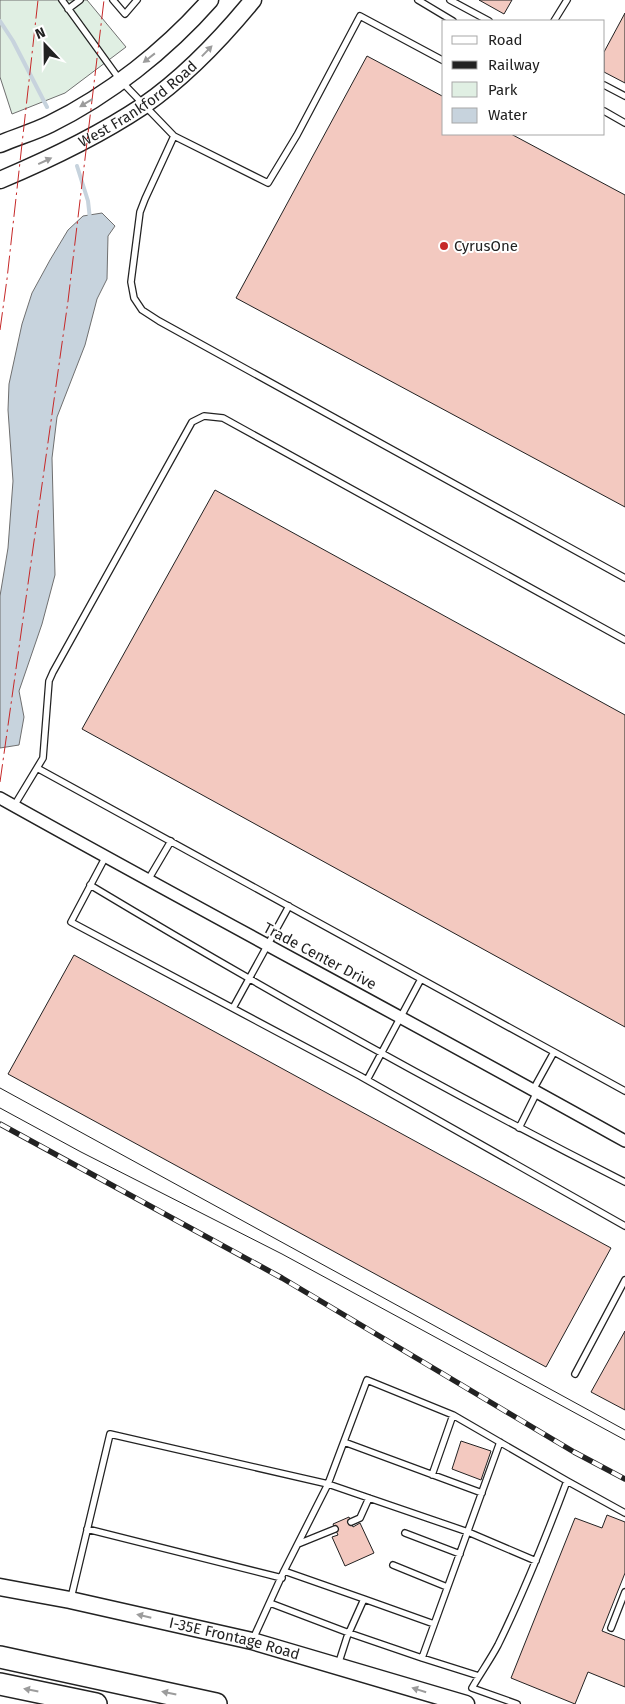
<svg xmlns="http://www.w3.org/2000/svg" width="625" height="1704" font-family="'Fira Sans',sans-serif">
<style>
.green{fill:#e0efe3;stroke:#6f6f6f}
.water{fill:#c7d3dd;stroke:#6f6f6f}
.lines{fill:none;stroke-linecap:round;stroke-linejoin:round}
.stream{stroke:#c7d3dd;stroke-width:4}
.building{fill:#f3c9c0;stroke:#222}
.service-casing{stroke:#222;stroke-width:8}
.minor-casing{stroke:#222;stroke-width:14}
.secondary-casing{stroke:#222;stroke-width:19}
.motorway-casing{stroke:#222;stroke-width:24}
.service{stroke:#fff;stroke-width:5.5}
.minor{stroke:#fff;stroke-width:11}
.secondary{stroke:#fff;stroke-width:16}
.motorway{stroke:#fff;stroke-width:21}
.tram{stroke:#222;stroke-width:1}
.rail-casing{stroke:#222;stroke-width:5.5}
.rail{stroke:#fff;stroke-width:4;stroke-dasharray:11;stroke-linecap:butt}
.power{stroke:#c62828;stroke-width:1;stroke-dasharray:18 4 2.5 4;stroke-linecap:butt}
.oneway{fill:#9c9c9c}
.poi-dot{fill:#c62828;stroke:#fff;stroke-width:2}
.labels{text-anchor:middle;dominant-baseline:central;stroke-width:4;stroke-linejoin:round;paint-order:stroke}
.street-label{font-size:15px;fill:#222;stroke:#fff}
.poi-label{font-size:15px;fill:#222;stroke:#fff;text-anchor:start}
</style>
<rect width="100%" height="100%" fill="#fff"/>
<path class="green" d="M0,0H87L126,47L65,93L12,114L0,77Z"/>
<path class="water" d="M102,213L115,226L108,236L107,279L97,299L85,345L57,417L52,458L55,575L42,624L19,691L24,717L19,745L0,748V596L8,548L13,481L8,410L9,384L22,324L32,293L50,260L68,230L83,216Z"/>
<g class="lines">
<path class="stream" d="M0,21L13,41L47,107
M77,166L88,201L90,219"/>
</g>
<path class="building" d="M479,0H512L504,14Z
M625,13V83L604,72V52Z
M367,56L444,97V134H511L625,195V507L236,298Z
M215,490L625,715V1027L82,729Z
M74,955L611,1248L546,1367L8,1074Z
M625,1331V1410L591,1392Z
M461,1441L491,1451L481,1480L452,1469Z
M607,1515L625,1522V1573L602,1631L625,1640V1687L588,1672L575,1704L511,1678L575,1518L602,1528Z
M349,1517L353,1527L360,1523L374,1553L345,1566L332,1537L338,1535L333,1524Z"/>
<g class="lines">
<defs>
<path id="service" d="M62,0L120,80L174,136L268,183L297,135L360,16L444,61
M113,0L125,14L137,0
M418,0L453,21
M450,0L489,21
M68,9L80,0
M554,21L567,0
M604,85L625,96
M604,111L625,123
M174,136L145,199L140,212L131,282L134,298L142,310L159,321L625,578
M37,768L625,1091
M14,806L43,758L49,681L53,672L192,422L204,416L223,418L625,640
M106,856L71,922L360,1076L625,1226
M148,880L171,841
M90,885C265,990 443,1090 625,1182
M233,1008L289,906
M367,1080L421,979
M533,1090L554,1052
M519,1128L537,1092
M575,1374L625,1280
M344,1442L482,1493
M432,1475L453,1415
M351,1522L360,1518L369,1498
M87,1529L282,1578
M405,1533L460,1554
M298,1544L335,1529
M393,1565L447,1587
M284,1571L364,1599
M71,1598L110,1434L328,1484L367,1380L453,1415L567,1481L625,1513
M270,1603L349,1633L422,1658L500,1442
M611,1628L625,1592
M253,1639L284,1571L328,1484L468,1532L536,1561
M422,1658L479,1676
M338,1665L347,1637L364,1599L434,1624
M517,1704L472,1688C480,1674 490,1660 498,1645C524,1592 546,1537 567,1481"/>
<path id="minor" d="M0,798C207,914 418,1025 625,1141"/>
<g id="secondary">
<path d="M0,144C16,137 34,132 50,124C109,95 166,50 210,0"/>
<path id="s1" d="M0,180C50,159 98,136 143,106C185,77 221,39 253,0"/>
<path id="s2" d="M0,1587L70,1600L252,1641L466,1704"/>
</g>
<path id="motorway" d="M0,1657L216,1704
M0,1684L96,1704"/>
</defs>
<use href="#service" class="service-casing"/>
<use href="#minor" class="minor-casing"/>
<use href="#secondary" class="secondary-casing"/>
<use href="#motorway" class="motorway-casing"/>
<use href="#service" class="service"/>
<use href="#minor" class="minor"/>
<use href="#secondary" class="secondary"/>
<use href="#motorway" class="motorway"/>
<path class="tram" d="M0,1088L625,1430
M0,1108L81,1152L282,1254L625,1440"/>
<defs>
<path id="rail" d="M0,1124L282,1278L574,1452L625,1479"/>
</defs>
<use href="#rail" class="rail-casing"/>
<use href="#rail" class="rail"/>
<path class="power" d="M0,330L7,279L38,0
M0,782L68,301L104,0"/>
</g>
<defs><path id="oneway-solid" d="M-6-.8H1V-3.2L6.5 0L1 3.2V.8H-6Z" transform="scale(1.25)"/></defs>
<g class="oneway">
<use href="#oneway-solid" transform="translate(207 51) rotate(-46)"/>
<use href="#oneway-solid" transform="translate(149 58) rotate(142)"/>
<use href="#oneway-solid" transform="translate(86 103) rotate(149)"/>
<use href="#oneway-solid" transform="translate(45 161) rotate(-25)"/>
<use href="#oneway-solid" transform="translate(144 1616) rotate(-167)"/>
<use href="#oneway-solid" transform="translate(31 1690) rotate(-169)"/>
<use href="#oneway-solid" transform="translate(419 1690) rotate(-163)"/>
<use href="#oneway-solid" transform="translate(169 1693) rotate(-168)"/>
</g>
<circle class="poi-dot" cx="444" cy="246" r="5"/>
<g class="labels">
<g class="street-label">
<text stroke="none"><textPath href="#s1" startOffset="158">West Frankford Road</textPath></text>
<text transform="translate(320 956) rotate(28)">Trade Center Drive</text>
<text stroke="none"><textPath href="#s2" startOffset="240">I-35E Frontage Road</textPath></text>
</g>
<g class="poi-label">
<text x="454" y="246">CyrusOne</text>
</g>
</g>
<rect x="442" y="20" width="162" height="115" fill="#ffffff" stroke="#a7a7a7"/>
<rect x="452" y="36" width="25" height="8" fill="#ffffff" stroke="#a7a7a7"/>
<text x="488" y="45" font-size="15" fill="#222222">Road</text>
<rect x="452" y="61" width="25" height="8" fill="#222222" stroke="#a7a7a7"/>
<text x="488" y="70" font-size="15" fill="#222222">Railway</text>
<rect x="452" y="82" width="25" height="15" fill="#e0efe3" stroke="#a7a7a7"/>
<text x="488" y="95" font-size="15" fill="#222222">Park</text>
<rect x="452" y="108" width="25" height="15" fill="#c7d3dd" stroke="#a7a7a7"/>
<text x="488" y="120" font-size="15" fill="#222222">Water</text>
<g transform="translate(45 45) rotate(338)" stroke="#ffffff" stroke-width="4" paint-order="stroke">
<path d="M0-4L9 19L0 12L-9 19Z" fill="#222222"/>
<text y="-8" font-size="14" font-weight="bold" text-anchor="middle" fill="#222222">N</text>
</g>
</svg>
